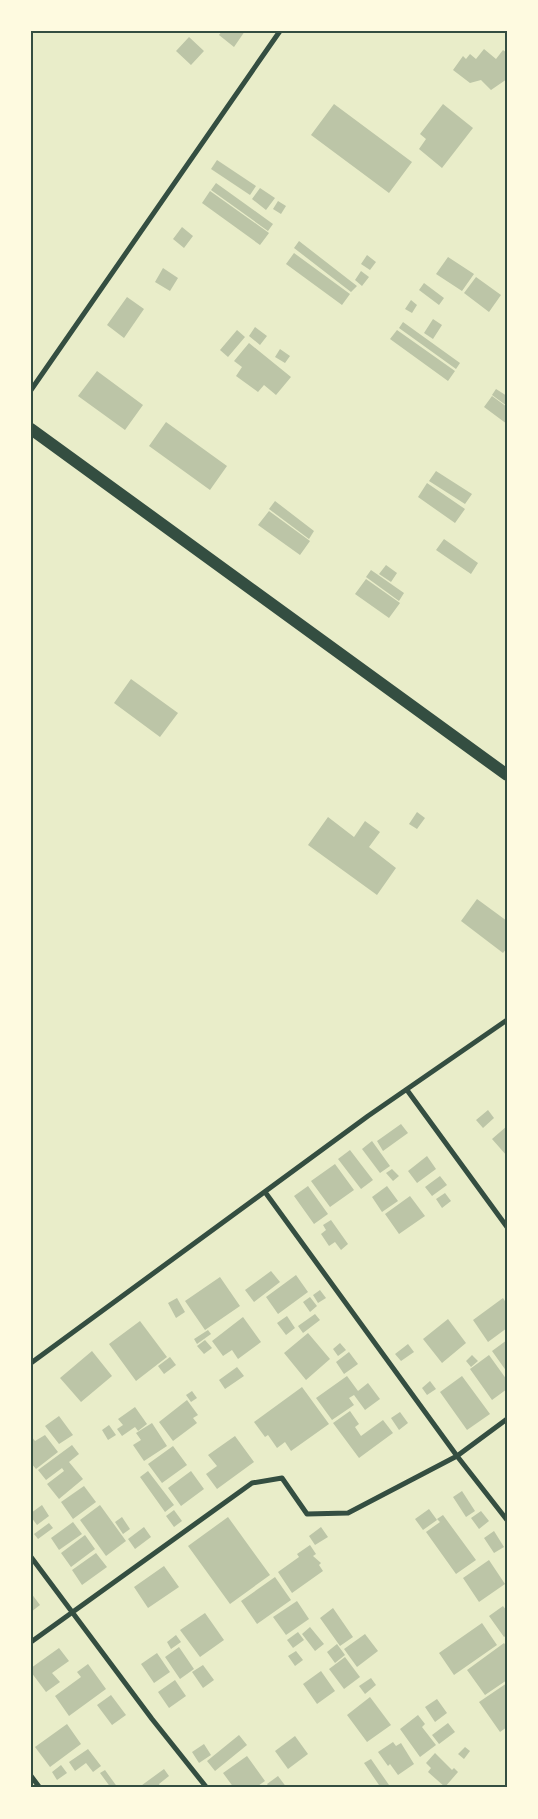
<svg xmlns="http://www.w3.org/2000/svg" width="538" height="1819" font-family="'Space Grotesk',sans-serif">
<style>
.building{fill:#bcc5a7}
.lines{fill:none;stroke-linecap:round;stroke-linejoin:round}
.minor{stroke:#344e41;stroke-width:5}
.primary{stroke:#344e41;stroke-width:12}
.neatline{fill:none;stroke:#344e41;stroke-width:2}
</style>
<rect width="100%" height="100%" fill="#e9edc9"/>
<path class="building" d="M222,31H245L234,47L219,35Z
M189,37L204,51L191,65L176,51Z
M484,49L496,59L503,50L507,53V79L491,90L481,80L470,83L453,70L463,56L466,59L470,54L476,59Z
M334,104L412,162L389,193L311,135Z
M443,104L473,128L442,168L419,149L426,139L420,134Z
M217,160L256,186L250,195L211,169Z
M216,183L273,224L268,231L211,190Z
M260,188L275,198L266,210L252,199Z
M210,191L269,233L260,245L202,203Z
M278,201L286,206L281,214L273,209Z
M182,227L193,236L184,248L173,239Z
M299,241L357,286L351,292L294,248Z
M294,253L350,294L342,305L286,264Z
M367,255L376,262L370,270L361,264Z
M448,257L474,274L462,291L436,274Z
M163,268L178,278L170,291L155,282Z
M361,271L369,277L362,286L355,280Z
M476,277L501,295L489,312L464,293Z
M424,283L444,298L439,305L419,290Z
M127,297L144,309L124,338L107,325Z
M411,300L417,305L412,313L405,309Z
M433,319L442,325L433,339L424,333Z
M403,322L460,363L456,369L399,328Z
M255,327L267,336L260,345L249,336Z
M237,330L245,337L228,357L220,350Z
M397,330L455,371L448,381L390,339Z
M249,343L291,377L276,395L264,385L258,392L236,376L242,367L234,361Z
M280,349L290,356L285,363L275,357Z
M97,371L143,405L125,430L78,396Z
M496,389L507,396V406L492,395Z
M492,396L507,407V424L484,407Z
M166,422L227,466L210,490L149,446Z
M436,471L472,494L465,504L429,481Z
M427,483L465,509L455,523L418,497Z
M275,501L314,531L309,539L269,509Z
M269,511L310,541L300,555L258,525Z
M444,539L478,563L471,574L436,550Z
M386,565L397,573L391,582L379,574Z
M371,570L404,593L399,601L366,577Z
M366,579L400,603L389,618L355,594Z
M131,679L178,713L160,737L114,703Z
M417,812L425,818L417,829L409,824Z
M328,817L354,837L365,821L380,832L369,847L396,868L377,895L308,845Z
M477,899L507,921V948L503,953L461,921Z
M488,1110L494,1118L483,1128L476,1120Z
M401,1124L408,1133L383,1151L377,1141Z
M507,1126V1156L492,1139Z
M372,1141L390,1166L380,1173L362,1149Z
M350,1150L373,1180L361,1189L338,1159Z
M427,1156L436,1169L417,1183L408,1171Z
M335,1164L354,1190L330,1207L311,1181Z
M392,1169L399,1176L393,1181L386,1173Z
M440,1176L447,1185L432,1196L425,1187Z
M308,1186L328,1214L314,1224L294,1196Z
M387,1186L398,1201L382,1212L372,1197Z
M445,1193L451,1201L442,1208L436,1199Z
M410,1196L425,1216L399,1234L385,1214Z
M331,1220L348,1244L341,1250L335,1242L329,1246L321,1234L326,1230L323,1225Z
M271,1271L280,1282L254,1302L245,1290Z
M296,1275L308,1292L278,1314L266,1297Z
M220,1277L240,1306L205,1330L185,1301Z
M320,1290L326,1298L318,1303L313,1295Z
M310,1297L317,1306L310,1312L303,1302Z
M177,1298L185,1312L176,1318L168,1303Z
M503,1298L507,1304V1328L488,1342L473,1320Z
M315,1314L320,1320L303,1333L298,1326Z
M287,1316L295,1328L286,1335L277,1323Z
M243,1317L261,1342L238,1359L232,1350L223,1356L212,1341Z
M448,1319L466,1343L442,1363L423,1339Z
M140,1321L167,1357L136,1381L109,1344Z
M208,1330L211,1334L197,1344L194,1339Z
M308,1333L330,1359L306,1380L284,1353Z
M205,1340L212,1348L204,1354L197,1346Z
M507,1340V1372L492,1351Z
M340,1343L346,1350L338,1356L333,1349Z
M408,1344L414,1352L401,1361L395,1354Z
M92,1351L112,1376L81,1402L60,1378Z
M349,1352L358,1364L344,1374L336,1362Z
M472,1355L478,1361L471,1367L466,1361Z
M489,1355L507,1380V1389L492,1400L470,1369Z
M170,1357L176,1365L164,1374L158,1366Z
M237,1367L244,1376L225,1389L219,1380Z
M347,1376L358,1391L368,1383L380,1399L365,1410L354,1395L349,1398L354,1405L332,1420L316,1398Z
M462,1376L490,1414L467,1430L440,1392Z
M430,1381L436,1389L427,1395L422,1388Z
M302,1387L329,1424L291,1451L285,1442L277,1448L268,1435L265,1437L254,1422Z
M192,1391L197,1398L191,1402L186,1395Z
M187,1400L198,1415L193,1418L197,1423L173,1441L159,1422Z
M135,1407L147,1424L138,1431L135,1427L122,1436L117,1429L123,1425L118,1419Z
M350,1411L359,1424L355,1427L361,1436L383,1420L393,1433L359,1458L333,1423Z
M400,1412L408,1423L399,1430L391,1418Z
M59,1416L73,1435L59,1444L45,1426Z
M152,1423L167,1446L144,1461L133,1445L141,1440L136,1433Z
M109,1425L116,1435L108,1440L102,1430Z
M45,1435L58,1452L36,1469L31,1463V1436L35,1441Z
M235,1436L254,1462L217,1489L206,1474L217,1466L208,1455Z
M72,1445L79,1454L69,1462L83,1479L59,1499L47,1484L64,1471L62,1468L66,1465L46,1480L38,1470Z
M173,1446L187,1465L162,1483L148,1464Z
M148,1471L174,1505L165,1512L140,1477Z
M191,1471L204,1489L181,1506L168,1488Z
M84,1486L96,1502L73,1519L61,1502Z
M462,1491L475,1511L466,1517L453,1497Z
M42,1505L49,1516L37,1525L31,1517V1513Z
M100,1505L126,1541L106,1556L80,1520Z
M429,1509L437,1520L423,1530L415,1519Z
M174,1510L182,1521L174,1527L166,1516Z
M481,1511L489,1521L479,1529L471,1518Z
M443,1515L476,1560L456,1574L426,1532L440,1522L437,1519Z
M122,1517L130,1529L123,1534L115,1522Z
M228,1517L270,1575L230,1604L188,1546Z
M73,1522L82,1534L59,1550L51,1538Z
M49,1523L53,1528L38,1539L34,1534Z
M144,1527L151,1537L135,1549L128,1539Z
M321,1527L328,1537L315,1545L309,1536Z
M494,1531L504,1547L494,1553L484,1538Z
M85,1535L95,1549L71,1567L61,1553Z
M310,1545L316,1554L313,1556L321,1563L319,1565L323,1571L292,1593L278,1572L299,1557L297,1554Z
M96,1553L107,1567L82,1585L72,1570Z
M489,1560L505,1584L479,1602L463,1578Z
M164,1566L179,1587L148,1608L134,1587Z
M275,1577L291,1600L257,1624L241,1601Z
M31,1593L40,1605L31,1612Z
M297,1601L309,1619L286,1635L273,1617Z
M503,1606L507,1611V1635L504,1637L489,1616Z
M333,1608L353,1637L340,1646L320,1618Z
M205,1613L224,1640L200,1657L180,1630Z
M482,1623L497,1645L454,1675L439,1653Z
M310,1627L324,1644L315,1651L302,1634Z
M298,1632L304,1640L293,1648L287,1640Z
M365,1634L378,1651L357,1667L344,1649Z
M176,1635L181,1642L171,1649L167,1642Z
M504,1643L507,1647V1680L485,1695L467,1670Z
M337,1644L345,1655L335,1663L327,1652Z
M179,1647L194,1669L180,1679L165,1657Z
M59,1648L69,1661L52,1673L60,1682L46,1692L31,1672V1668Z
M296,1651L303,1660L295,1666L288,1656Z
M157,1653L170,1672L154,1683L141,1664Z
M345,1657L360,1677L344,1689L329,1669Z
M88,1664L106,1689L69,1716L55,1696L81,1677L77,1672Z
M203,1665L214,1680L203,1688L192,1672Z
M321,1671L335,1691L317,1704L303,1684Z
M371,1678L376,1685L365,1694L359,1686Z
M175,1680L186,1696L169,1708L158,1692Z
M507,1683V1727L500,1732L479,1702Z
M111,1695L126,1715L112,1725L97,1705Z
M370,1697L391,1725L367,1742L347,1715Z
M437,1699L447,1713L435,1722L425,1707Z
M418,1715L425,1724L422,1727L436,1745L420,1757L400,1729Z
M448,1723L455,1732L439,1744L432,1735Z
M67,1724L81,1744L50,1767L35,1747Z
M239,1735L247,1745L215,1771L207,1761Z
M295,1736L308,1754L288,1769L275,1751Z
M393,1742L396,1746L401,1743L414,1764L398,1775L390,1764L388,1766L378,1752Z
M204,1744L211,1755L199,1763L192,1752Z
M465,1747L470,1751L464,1759L458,1754Z
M88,1749L101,1766L93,1772L86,1763L75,1771L69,1762Z
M435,1753L452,1770L454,1768L458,1772L445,1787L428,1772L431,1768L426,1763Z
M247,1756L265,1781L255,1788H234L223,1773Z
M371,1759L389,1785L385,1788H381L364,1763Z
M61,1765L67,1773L57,1780L52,1772Z
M164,1769L169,1776L159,1784L161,1788H138Z
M105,1770L118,1788H111L100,1773Z
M278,1776L287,1788H270L267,1784Z"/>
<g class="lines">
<path class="minor" d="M31,390L280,31
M407,1090L507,1227
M265,1192L457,1456L507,1520
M31,1363L368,1116L507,1020
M31,1557L152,1719L207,1788
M31,1642L252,1483L282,1478L307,1514L348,1513L457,1456L507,1419
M31,1776L40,1788"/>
<path class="primary" d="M31,429L507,775"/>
</g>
<rect width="538" height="1819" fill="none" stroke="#fefae0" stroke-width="65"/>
<rect x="32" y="32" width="474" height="1754" class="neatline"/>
</svg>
